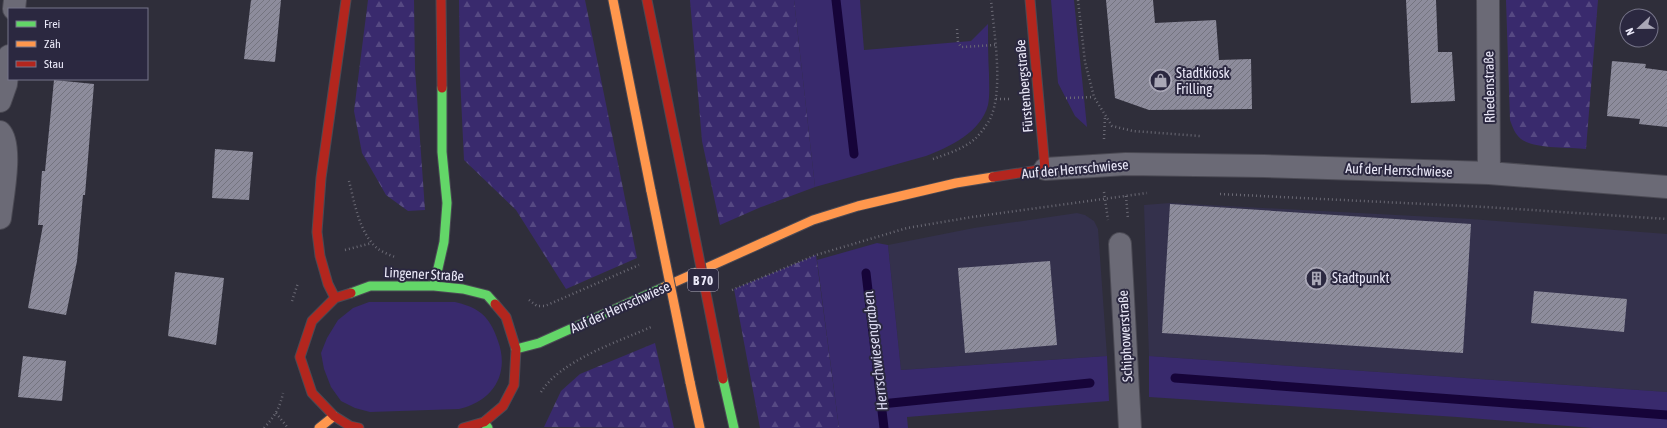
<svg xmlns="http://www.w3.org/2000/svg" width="1667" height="428" font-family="'Asap Condensed',sans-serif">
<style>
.built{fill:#34314c}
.grass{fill:#392a6d}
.forest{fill:url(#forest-firs)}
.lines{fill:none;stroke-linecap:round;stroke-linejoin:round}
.stream{stroke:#160439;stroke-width:9}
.building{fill:url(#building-hatch)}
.street-casing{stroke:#4b4a54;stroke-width:24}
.fast-casing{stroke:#4b4a54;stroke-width:11}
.slow-casing{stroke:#4b4a54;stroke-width:11}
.jam-casing{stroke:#4b4a54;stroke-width:11}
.path{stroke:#6b6a75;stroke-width:2.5;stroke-dasharray:1 3;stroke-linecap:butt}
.street{stroke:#6b6a76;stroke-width:22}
.fast{stroke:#63d668;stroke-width:9}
.slow{stroke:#ff974d;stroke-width:9}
.jam{stroke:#b3261e;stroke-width:9}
.slow-bridge-casing{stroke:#4b4a54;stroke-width:11;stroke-linecap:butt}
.jam-bridge-casing{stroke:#4b4a54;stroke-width:11;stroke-linecap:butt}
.slow-bridge{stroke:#ff974d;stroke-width:9}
.jam-bridge{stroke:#b3261e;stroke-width:9}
.labels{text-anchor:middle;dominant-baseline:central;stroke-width:4;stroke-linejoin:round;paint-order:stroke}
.shield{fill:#2b2840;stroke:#b1aec1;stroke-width:1}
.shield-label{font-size:13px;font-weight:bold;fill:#eae8f8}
.poi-label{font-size:14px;fill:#eae8f8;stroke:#2b2840;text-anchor:start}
.street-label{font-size:14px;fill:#eae8f8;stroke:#2b2840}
.water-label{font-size:15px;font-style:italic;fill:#dad8f0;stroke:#2b2840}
</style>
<defs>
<pattern id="forest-firs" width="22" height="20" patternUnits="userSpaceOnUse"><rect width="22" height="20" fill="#392a6d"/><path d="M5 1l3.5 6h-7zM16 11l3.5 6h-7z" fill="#564983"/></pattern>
<pattern id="building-hatch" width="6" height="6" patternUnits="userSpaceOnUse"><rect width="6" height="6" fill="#8d8c9c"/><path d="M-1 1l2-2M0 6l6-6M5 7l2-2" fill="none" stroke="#74747f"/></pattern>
</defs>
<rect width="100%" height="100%" fill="#2f2e3a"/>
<path class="built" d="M1170,203L1471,219L1667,234V392L1149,356L1144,205Z
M1077,213L1085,215L1094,221L1098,229L1107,356L901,370L888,245L974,228Z"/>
<path class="grass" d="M794,0H860L864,50L971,41L988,24C988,41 988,57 989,74C989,84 990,95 988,105C981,132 950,147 926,156L815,187Z
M1051,0H1074L1087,127L1075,116L1058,83Z
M877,243L888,245L901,370L1107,356L1109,401L907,417L908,428H839L817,260Z
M369,302H455C463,304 471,306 478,311C488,317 494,329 498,341C510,374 493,401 459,409L370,412L355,408L341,401L331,387L324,369L321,353L327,338L338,320L353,308Z
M1149,356L1667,392V428H1593L1457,417L1149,397Z"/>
<path class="forest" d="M368,0H414L415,69L425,210L408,211L386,195L362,153L354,111Z
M459,0H585L637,258L566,289L516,210L464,160L460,76Z
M690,0H794L815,187L761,207L720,225L702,141Z
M1506,0H1598L1586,149C1570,147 1534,149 1521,139C1515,134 1513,128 1510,120Z
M816,255L839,428H760L734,289Z
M655,343L674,428L544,427L561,391L580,374Z"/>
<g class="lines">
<path class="stream" d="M836,0L854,154
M866,273L884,428
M1175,378L1667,415
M881,404L1090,383"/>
</g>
<path class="building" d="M251,0H281L275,62L244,59Z
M1106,0H1153L1155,23L1216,20L1219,60L1251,59L1252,109L1149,110L1115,98Z
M1406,0H1436L1438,52H1452L1455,101L1411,103Z
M1612,61L1646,64L1645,68L1667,71V127L1639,124L1640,119L1607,116Z
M54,80L94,84L85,195H83L77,261L66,315L28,308L43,225H38L42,171H45Z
M215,149L253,152L249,200L212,198Z
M1170,204L1471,224L1463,353L1162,333Z
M1050,261L1057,345L965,353L958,268Z
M175,272L224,278L216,345L168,336Z
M1534,291L1627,299L1624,332L1531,323Z
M23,356L66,361L62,401L18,397Z"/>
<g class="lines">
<defs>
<path id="street" d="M1488,0L1489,173
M14,9L15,0
M0,101L6,84L9,56
M0,132C13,145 2,200 0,218
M1045,169L1126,164L1264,166L1489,173L1667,187
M1120,244L1130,428"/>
<path id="fast" d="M434,286L444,242L447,203L442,152V88
M351,293L370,286H434L463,289L487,295L495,304
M516,349L539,343L664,287
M723,379L734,428
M484,422L488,428"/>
<path id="slow" d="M613,0L651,191
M664,287L813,220L858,206L956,183L993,177
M690,382L700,428
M319,428L334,416"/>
<path id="jam" d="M441,0L442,88
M647,0L684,182
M993,177L1045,169L1030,0
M351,293L335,298L312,321L300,357L312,393L334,416L350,426L359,428
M335,298L328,284L320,256L317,232L321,178L346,0
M463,428L484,422L503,406L514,385L516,349L506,317L495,304"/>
</defs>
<use href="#street" class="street-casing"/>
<use href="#fast" class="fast-casing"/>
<use href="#slow" class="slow-casing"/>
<use href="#jam" class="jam-casing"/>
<path class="path" d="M1078,0L1085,62L1094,97L1112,126L1133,131L1200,136
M957,29L958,42L961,47L995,45
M1066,98L1094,97
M996,99H1011
M1104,139L1105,116
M933,159C947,154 963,149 975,139C980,134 987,125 990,119C1004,90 994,33 991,0
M349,181C355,204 359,233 378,249C383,252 389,255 395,257
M1104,192L1108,220
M1220,194L1486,207L1667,219
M1126,196L1128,219
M345,250L372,243
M732,290L816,255L907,228L972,217L1147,193
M529,300L537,306H545L639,265
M292,301L298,283
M541,392C561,360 618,342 651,327
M276,413L288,428
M264,428C274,417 280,408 283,393"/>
<use href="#street" class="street"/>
<use href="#fast" class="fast"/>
<use href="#slow" class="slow"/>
<use href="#jam" class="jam"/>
<defs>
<path id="slow-bridge" d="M651,191L690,382"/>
<path id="jam-bridge" d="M684,182L723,379"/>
</defs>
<use href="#slow-bridge" class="slow-bridge-casing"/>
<use href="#jam-bridge" class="jam-bridge-casing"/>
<use href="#slow-bridge" class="slow-bridge"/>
<use href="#jam-bridge" class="jam-bridge"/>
</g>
<defs>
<symbol id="shop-ring" viewBox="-11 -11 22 22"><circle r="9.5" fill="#2b2840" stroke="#a9a7b6" stroke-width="1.5"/><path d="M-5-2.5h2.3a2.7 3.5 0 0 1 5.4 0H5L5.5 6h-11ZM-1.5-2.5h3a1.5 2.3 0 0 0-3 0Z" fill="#a9a7b6"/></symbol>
<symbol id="building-ring" viewBox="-11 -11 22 22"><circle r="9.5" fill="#2b2840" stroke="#a9a7b6" stroke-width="1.5"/><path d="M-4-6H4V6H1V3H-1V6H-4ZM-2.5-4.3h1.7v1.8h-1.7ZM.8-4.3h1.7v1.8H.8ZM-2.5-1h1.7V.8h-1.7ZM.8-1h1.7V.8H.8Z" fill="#a9a7b6"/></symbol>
</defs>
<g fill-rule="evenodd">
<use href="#shop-ring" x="1148" y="68" width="25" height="25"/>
<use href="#building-ring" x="1304" y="266" width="25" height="25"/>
</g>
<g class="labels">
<rect class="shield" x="688" y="269" width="30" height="22" rx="3"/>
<g class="shield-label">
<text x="703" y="280">B 70</text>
</g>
<g class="poi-label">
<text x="1176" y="73">Stadtkiosk<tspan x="1176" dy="16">Frilling</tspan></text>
<text x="1332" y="278">Stadtpunkt</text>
</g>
<g class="street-label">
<text transform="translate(1024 86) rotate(-95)">Fürstenbergstraße</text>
<text transform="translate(1489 87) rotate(-91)">Rhedenstraße</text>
<text transform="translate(1075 169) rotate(-5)">Auf der Herrschwiese</text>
<text transform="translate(1399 170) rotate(2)">Auf der Herrschwiese</text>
<text transform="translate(424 274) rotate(3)">Lingener Straße</text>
<text transform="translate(620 307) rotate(-24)">Auf der Herrschwiese</text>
<text transform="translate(1125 336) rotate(-93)">Schiphowerstraße</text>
</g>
<g class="water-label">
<text transform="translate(875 351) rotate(-97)">Herrschwiesengraben</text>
</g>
</g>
<rect x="8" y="8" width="140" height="72" fill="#2b2840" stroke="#77758a"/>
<rect x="16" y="21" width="20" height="6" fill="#63d668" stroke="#77758a"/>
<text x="44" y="28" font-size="12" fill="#eae8f8">Frei</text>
<rect x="16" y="41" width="20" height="6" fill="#ff974d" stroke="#77758a"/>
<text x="44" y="48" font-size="12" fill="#eae8f8">Zäh</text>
<rect x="16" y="61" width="20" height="6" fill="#b3261e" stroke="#77758a"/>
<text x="44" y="68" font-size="12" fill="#eae8f8">Stau</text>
<g transform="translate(1639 28) rotate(248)"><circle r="19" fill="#2b2840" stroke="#77758a"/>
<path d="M0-3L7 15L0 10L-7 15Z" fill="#a9a7b6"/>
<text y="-6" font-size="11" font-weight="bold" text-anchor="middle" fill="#eae8f8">N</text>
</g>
</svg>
